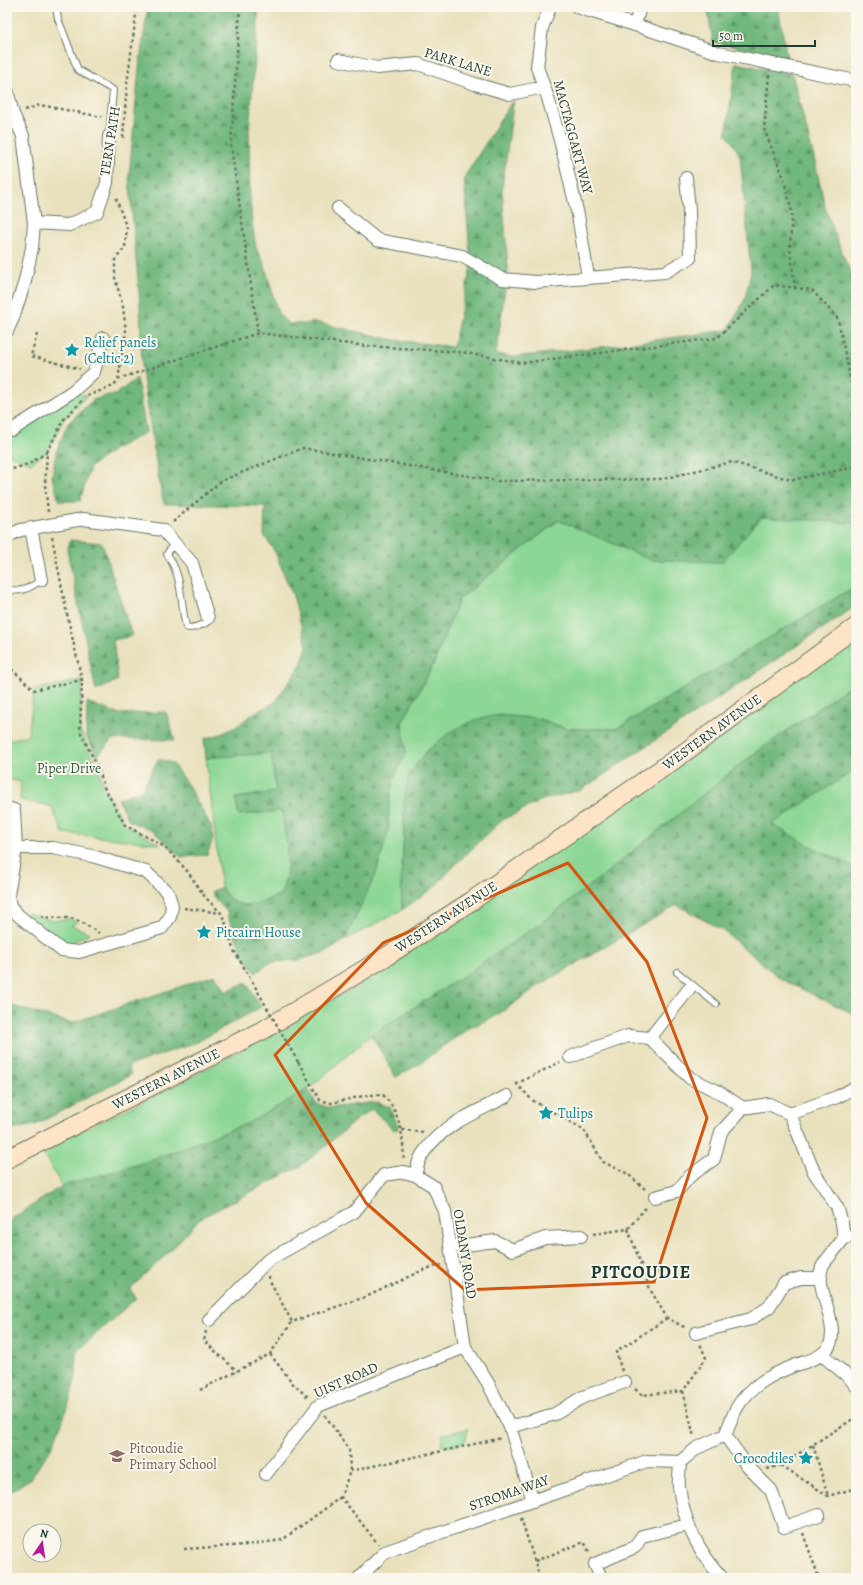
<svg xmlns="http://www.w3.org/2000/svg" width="863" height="1585" font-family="Alegreya,serif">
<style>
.green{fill:#8cd795;stroke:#568a64}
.forest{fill:url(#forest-firs);stroke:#487a59}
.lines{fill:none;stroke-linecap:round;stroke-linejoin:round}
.service-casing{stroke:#667664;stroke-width:8}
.minor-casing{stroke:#667664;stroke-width:14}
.secondary-casing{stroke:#667664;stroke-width:20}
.path{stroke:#667664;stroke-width:2.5;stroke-dasharray:3 3;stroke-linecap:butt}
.service{stroke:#fff;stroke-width:6}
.minor{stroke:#fff;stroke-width:12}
.secondary{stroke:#fee4c6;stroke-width:18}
.path-bridge{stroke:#667664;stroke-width:2.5;stroke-dasharray:3 3;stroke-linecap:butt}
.marked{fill:none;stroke:#d45610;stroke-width:3;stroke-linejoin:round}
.labels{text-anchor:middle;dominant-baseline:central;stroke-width:4;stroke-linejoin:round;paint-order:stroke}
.street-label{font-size:14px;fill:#1f3d34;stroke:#fbf7ec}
.culture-label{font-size:14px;fill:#0d838f;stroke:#fbf7ec;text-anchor:start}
.park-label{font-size:14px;fill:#355c47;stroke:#fbf7ec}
.education-label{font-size:14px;fill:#785e54;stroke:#fbf7ec;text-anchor:start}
.district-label{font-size:18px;font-weight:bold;letter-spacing:1px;fill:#1f3d34;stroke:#fbf7ec}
</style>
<defs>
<pattern id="forest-firs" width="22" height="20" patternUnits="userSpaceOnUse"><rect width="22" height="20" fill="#71b87e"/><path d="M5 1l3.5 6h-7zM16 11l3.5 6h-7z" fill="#5c9768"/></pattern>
</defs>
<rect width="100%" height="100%" fill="#fbf7ec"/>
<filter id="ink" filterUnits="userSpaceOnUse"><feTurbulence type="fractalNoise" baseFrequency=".025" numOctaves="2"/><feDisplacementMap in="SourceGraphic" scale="8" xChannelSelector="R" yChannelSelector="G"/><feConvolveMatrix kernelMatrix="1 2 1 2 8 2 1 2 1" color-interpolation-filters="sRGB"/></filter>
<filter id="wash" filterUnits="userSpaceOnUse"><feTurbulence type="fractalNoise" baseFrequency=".012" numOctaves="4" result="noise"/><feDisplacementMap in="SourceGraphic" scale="16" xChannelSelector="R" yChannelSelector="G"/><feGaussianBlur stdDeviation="0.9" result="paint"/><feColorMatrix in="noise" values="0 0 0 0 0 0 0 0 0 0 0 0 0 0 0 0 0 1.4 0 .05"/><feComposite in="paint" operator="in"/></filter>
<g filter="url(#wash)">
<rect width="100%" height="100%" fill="#e9e1be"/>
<path class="green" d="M73,391L87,396L64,419L47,452L31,463L7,454V430Z
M761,517L856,523V586L616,729H568L536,718L404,802C404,838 401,874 402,910L345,940L377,871L388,831L389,803L394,777L406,753L402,723L434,663L459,599L559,520L651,560L721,562Z
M856,635V682L747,759L610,870L544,921L459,979L371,1035L308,1089L249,1123L140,1164L62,1186L41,1150L173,1087L356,987L642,792Z
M82,680L80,731L99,770L104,787L125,825L160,844L63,833L51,806L20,800L21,782L7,779V741L28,735L34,690Z
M271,752L276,792L236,798L238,815L282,811C286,841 292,864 281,894C267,900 245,911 230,900C227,897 224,891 221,887L206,758Z
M856,769V868L806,844L772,824Z
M27,913L50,920L70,919L78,922L71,925L90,933L66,945L58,942L28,917Z
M468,1429C467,1431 467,1436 466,1439C462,1447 448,1447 441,1444L443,1434Z"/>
<path class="forest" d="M148,7H259L249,130L250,197L252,223L256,248L264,263L278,313L289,324H306L314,322L395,340L453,347L471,267L464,178L514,98L502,189L508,268L496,354L513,357L619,345L728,330L745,299L751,272L740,156L733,143L726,134L736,63L792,74L814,158L825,207L844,258L856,284V523L761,517L722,562L651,560L558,520L459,599L434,663L402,723L406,753L394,777L389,803L388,831L377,871L345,940L328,951L300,960L271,962L256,973L244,957L234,933L226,910L217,902L211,892L221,887C224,891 227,897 231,900C245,911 267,900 281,894C292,864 286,841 282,811L238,815L236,798L276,792L271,753L206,758L204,739L221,734L236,727L254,713L275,702L301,665L307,646L293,596L275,552L264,535L265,506L164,504L158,475L142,371L140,304L129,177L139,68Z
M707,7H778L787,58L713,42Z
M137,378L146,432L113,450L90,467L80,501H59L52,477L56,452L68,423L93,400L109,395H115Z
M70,540L102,543L132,636L113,640L118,680L96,691L67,549Z
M856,586V606L581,790L542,800L501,821L456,864L434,887L402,910L401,877L404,837V802L409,774L428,750L450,732L475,720L498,715L536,718L568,729H616Z
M856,682V769L772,824L806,844L856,868V1015L781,979L722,930L677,905L538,986L499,1014L468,1029L443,1046L419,1064L396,1077L371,1035L459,979L544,921L610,870L747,759Z
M87,702L118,714L166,712L175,740L112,739L97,757L86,736Z
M158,759L172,763L189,787L211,826L213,839L207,855L181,857L153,831L129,821L118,799L142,790Z
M215,975L225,992L246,982L261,1007L197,1042L128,1066L131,1075L35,1125L7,1131V1001L13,1006L71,1023Z
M308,1089L316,1103L329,1108L376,1102L390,1107L398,1126V1129L393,1130L372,1109L356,1120L320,1151L299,1167L199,1219L172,1249L130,1289L136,1298L76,1352V1377L67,1410L53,1445L31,1478L7,1494V1225L13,1218L62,1186L140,1164L249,1123Z"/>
</g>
<g filter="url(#ink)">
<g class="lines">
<defs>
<path id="service" d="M56,7L58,19L78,70L113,90L109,136
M174,543L167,554C183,577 180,600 186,627C192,630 200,625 206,623L208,618
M7,589C21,593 30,588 41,580
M677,972L716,1004"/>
<path id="minor" d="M550,7L542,28L537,67L548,98L560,140L578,215L588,277
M577,7L635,25L719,53L856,81
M635,25L640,7
M338,60L377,68L418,64L475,84L510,94L544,87
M7,90L13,114L23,136L34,223L32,248L25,281L13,318L7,331
M338,208L377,240L462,256L502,279L536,282L665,272L690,258L689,210L686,178
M34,223L69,225L97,212L107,183L109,136
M7,428L12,430L73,391L94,372L103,338
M31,528L41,580
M7,536L21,530L83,519L163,530L192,563L208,618
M7,808L14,810L16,848L8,895L10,906L18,915L61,950L79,952L162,928L170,917L172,906L168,893L146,872L92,856L53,848H7
M650,1038L690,1078L719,1092L743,1108L769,1104L790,1114L814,1172L837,1207L842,1223L844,1238C840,1244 823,1263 822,1267C814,1289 842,1327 828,1348C821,1358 808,1361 796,1365C772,1374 749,1386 736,1409C732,1417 729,1427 725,1435L697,1448L680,1462C680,1470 678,1479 679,1487C684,1523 698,1551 722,1578
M650,1038L689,989
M570,1057L628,1036L650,1038
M790,1114L837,1097L856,1087
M415,1175C417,1168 419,1158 424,1152C443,1124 479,1111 507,1096
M655,1197L677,1191L690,1176L714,1159L721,1132L743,1108
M844,1238L856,1236
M451,1247L495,1241L513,1250L545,1238L581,1236
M209,1320L268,1260L354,1212L384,1175L404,1172L415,1175L433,1186L445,1211L465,1347L488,1383L510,1427L533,1501
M696,1333L751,1319L769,1307L784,1283L801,1278H821
M822,1355L849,1377L856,1386
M510,1427L555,1414L583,1397L625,1382
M725,1435L747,1466L771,1490L784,1527L819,1515
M266,1474L318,1406L465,1347
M359,1578L385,1552L647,1461L680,1462
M601,1578L595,1564L635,1547L642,1536L688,1525"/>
<path id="secondary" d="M7,1159L265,1029L387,956L473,900L674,760L856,627"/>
</defs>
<use href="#service" class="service-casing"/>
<use href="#minor" class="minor-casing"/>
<use href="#secondary" class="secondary-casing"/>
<path class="path" d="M240,7L231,146L258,333
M769,75L764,129L783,176L792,212L790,249L795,288
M25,110L40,105L102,117
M123,138L127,85L137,7
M37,334L31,356L80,369
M118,379L258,333L367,346L461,352L521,363L717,338L774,285L812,290L838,319L856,406
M87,396L113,386L118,380L126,331L123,307L115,278V260L125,247L127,229L116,198
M7,471L31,463L47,452
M48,512L45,485L47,452L64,419L82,401
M173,522L221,481L303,448L499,481L662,479L732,462L791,480L856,467
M52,537L67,614L82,680L80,731L99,770L104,787L125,825L160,844L173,855L188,872L205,897L221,913L227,926L233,949L249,976
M7,665L34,690L82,680
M184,908L221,913
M41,916C50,919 59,917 69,918C79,919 90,928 99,933
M298,1062L320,1100L331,1103L368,1095H383C401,1113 403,1137 404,1161
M516,1083L532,1100L584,1130L603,1162L628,1174L646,1190
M516,1084L560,1062
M402,1130L424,1132
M628,1229L650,1289L667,1318L686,1328
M593,1234L628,1229L647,1206
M269,1276V1279L292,1322
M206,1331L204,1341L237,1371
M270,1354L294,1385L309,1398
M622,1371L616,1352L667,1318
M635,1389L642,1395L683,1391L706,1358L700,1344
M200,1390L270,1354L292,1322L368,1296L425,1269L441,1265
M683,1391L694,1437
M325,1415L349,1450L350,1471L341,1497L378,1544
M813,1445L828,1496
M781,1465L828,1496L856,1488
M767,1469L781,1465L856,1417
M350,1471L502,1438
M521,1518L540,1578
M803,1533L819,1578
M184,1549L246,1545L282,1540L341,1497
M535,1561L584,1542L590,1553"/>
<use href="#service" class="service"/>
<use href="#minor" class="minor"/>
<use href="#secondary" class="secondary"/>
<path class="path-bridge" d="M249,976L298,1062"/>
</g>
</g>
<path class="marked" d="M568,863L647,962L707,1118L654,1282L465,1290L366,1203L275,1055L383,943Z"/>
<defs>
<symbol id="sight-bare" viewBox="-9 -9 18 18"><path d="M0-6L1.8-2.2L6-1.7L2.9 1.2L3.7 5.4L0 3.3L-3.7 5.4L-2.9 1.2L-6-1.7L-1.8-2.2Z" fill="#0f9aa8" stroke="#fbf7ec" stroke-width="2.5" paint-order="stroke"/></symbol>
<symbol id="school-bare" viewBox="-9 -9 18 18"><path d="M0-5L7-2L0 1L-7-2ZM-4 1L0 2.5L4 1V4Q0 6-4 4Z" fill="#8d6e63" stroke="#fbf7ec" stroke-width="2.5" paint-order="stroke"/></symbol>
</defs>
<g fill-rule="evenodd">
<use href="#sight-bare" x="61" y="339" width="22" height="22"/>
<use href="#sight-bare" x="193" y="921" width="22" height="22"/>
<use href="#sight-bare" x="535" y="1102" width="22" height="22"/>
<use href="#school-bare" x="106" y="1445" width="22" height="22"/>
<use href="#sight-bare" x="795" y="1447" width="22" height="22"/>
</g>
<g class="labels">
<g class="street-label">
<text transform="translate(458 62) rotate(17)">PARK LANE</text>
<text transform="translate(573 137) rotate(75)">MACTAGGART WAY</text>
<text transform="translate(110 141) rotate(-81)">TERN PATH</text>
<text transform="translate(712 732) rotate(-36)">WESTERN AVENUE</text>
<text transform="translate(446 917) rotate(-33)">WESTERN AVENUE</text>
<text transform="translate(166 1079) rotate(-27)">WESTERN AVENUE</text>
<text transform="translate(465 1254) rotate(81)">OLDANY ROAD</text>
<text transform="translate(346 1380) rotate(-24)">UIST ROAD</text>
<text transform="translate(509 1493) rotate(-19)">STROMA WAY</text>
</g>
<g class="culture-label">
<text x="84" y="342">Relief panels<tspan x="84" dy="16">(Celtic 2)</tspan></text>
<text x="216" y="932">Pitcairn House</text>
<text x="558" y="1113">Tulips</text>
<text x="794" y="1458" text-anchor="end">Crocodiles</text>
</g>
<g class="park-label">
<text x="69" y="768">Piper Drive</text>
</g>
<g class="education-label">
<text x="129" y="1448">Pitcoudie<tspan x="129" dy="16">Primary School</tspan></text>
</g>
<g class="district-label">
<text x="641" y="1272">PITCOUDIE</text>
</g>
</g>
<rect width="863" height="1585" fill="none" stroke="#fbf7ec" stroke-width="24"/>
<g transform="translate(42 1543) rotate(13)"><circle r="19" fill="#fbf7ec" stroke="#a3ada2"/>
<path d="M0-3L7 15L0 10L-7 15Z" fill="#b5179e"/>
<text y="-6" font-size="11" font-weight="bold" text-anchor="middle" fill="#1f3d34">N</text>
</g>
<path d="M713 40v6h102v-6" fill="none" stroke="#1f3d34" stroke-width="2"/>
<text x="719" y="40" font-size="12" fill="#1f3d34" stroke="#fbf7ec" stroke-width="3" paint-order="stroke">50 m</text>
</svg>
